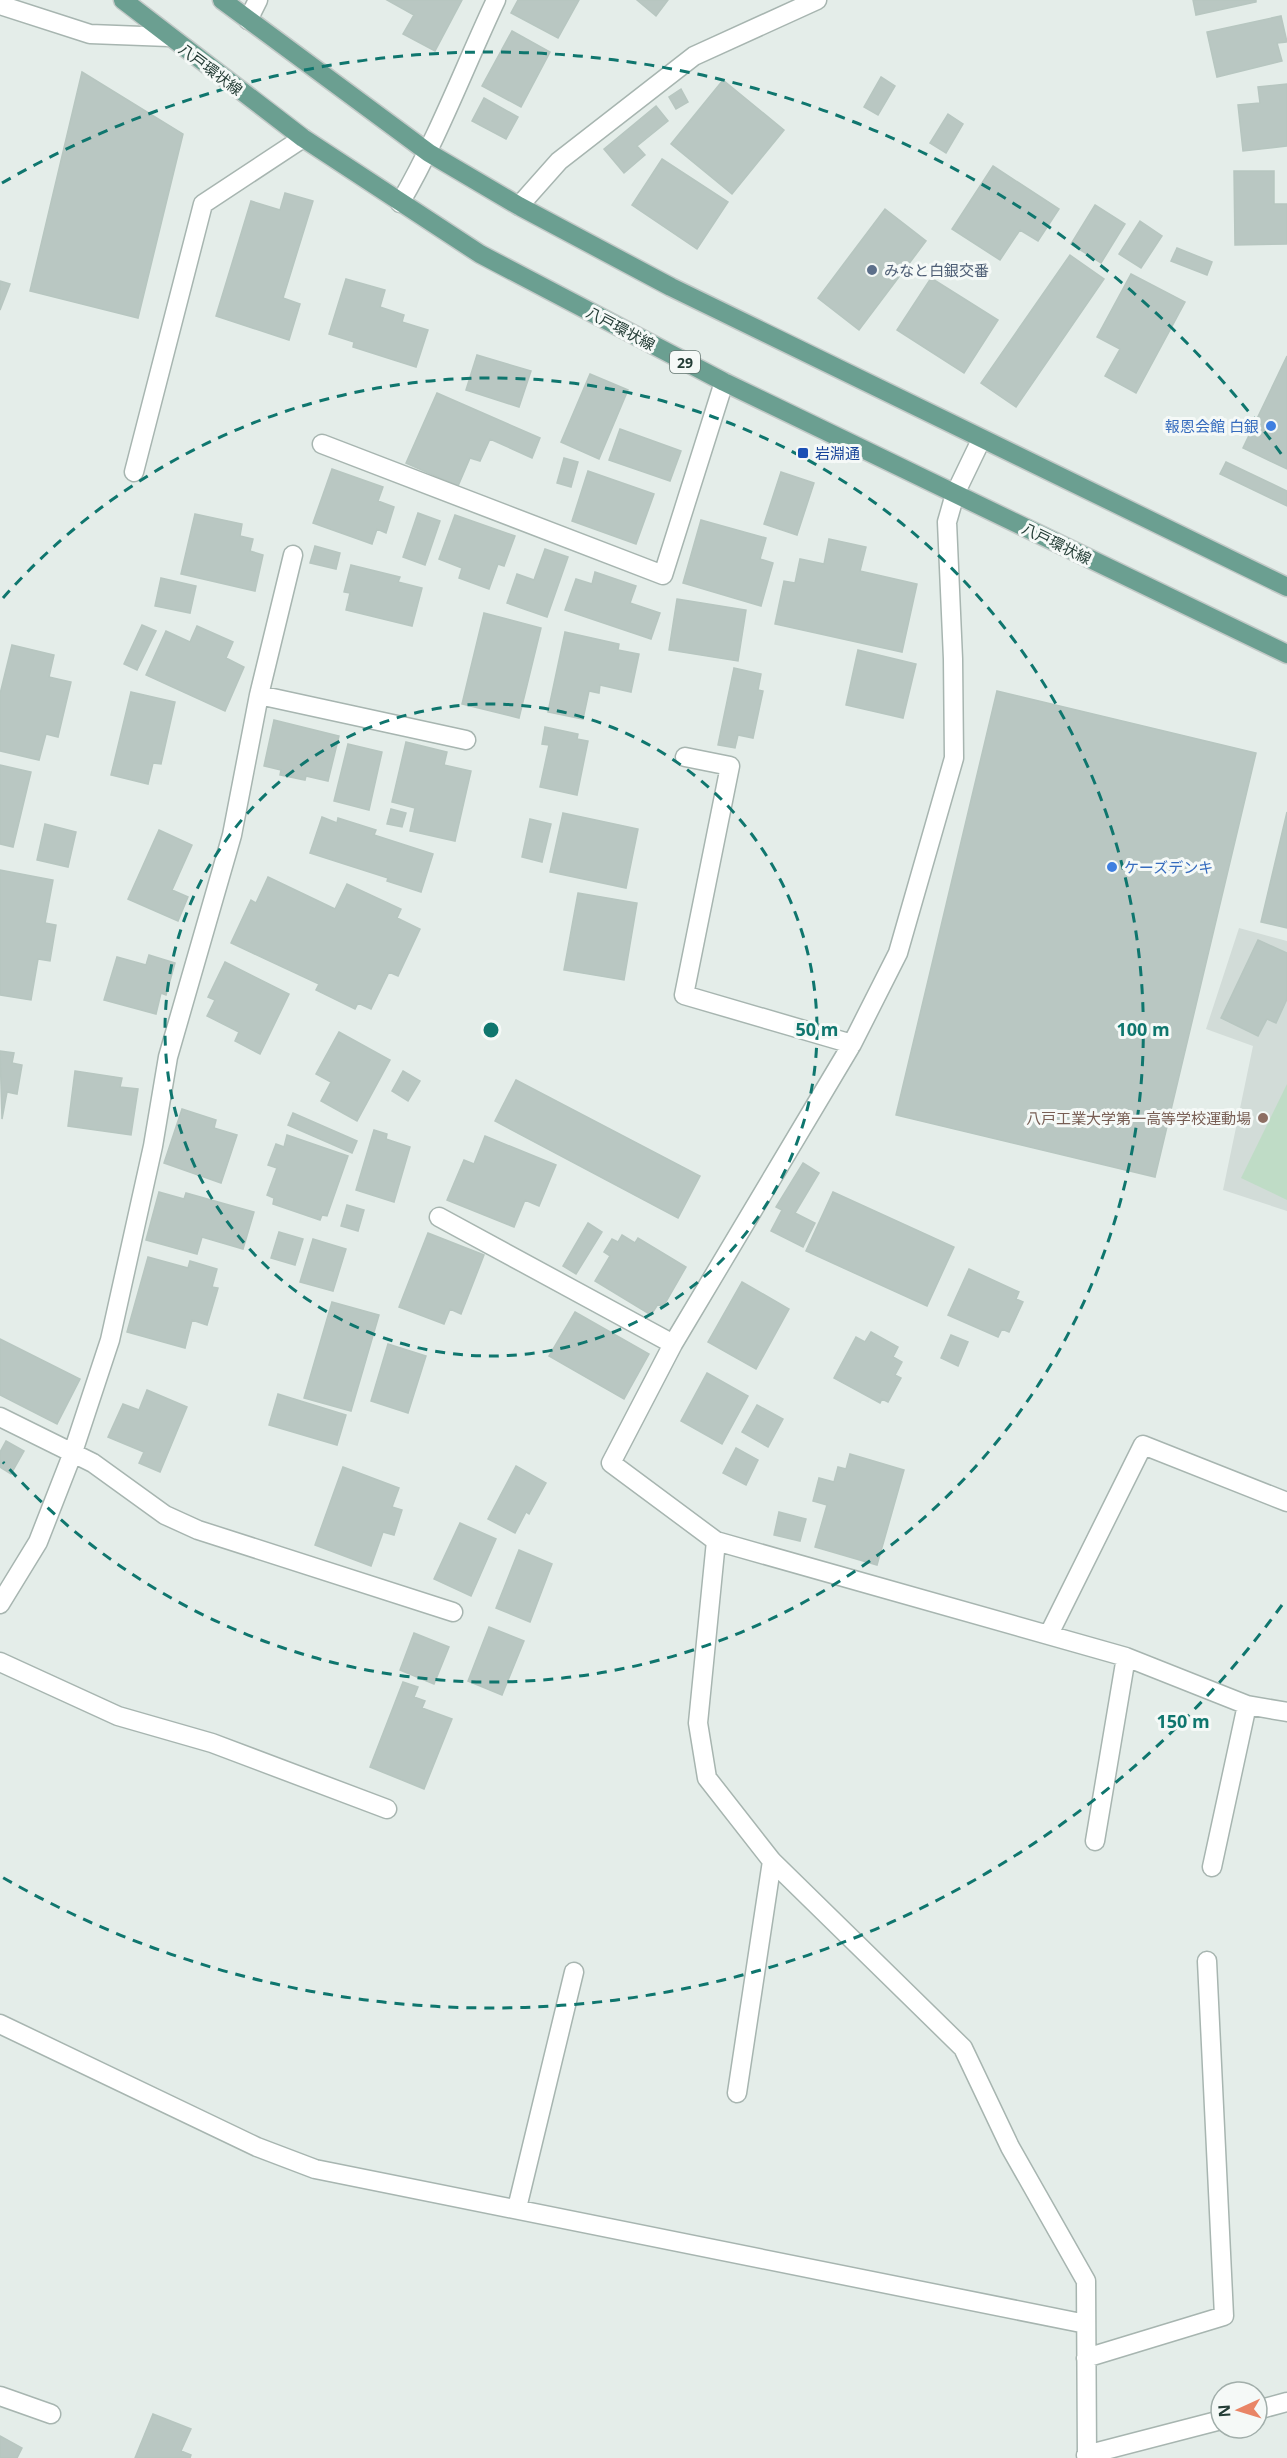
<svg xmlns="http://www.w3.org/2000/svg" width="1287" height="2458" font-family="'Open Sans','Noto Sans JP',sans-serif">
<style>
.built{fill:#d2dcd8}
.green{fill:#bfdcc6}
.building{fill:#b9c7c2;stroke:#b7c6c0;stroke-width:1.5}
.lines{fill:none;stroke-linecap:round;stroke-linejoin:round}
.street-casing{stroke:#a7b5b0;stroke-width:21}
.primary-casing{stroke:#c2c9c7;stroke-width:21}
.street{stroke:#fff;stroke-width:18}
.primary{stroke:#6b9f91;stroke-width:18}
.ring{fill:none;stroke:#0f766e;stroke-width:3;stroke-dasharray:10 8}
.service-dot{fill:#5c6f8a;stroke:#f5f9f7;stroke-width:2}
.shop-dot{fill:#3f7fe0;stroke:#f5f9f7;stroke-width:2}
.transit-dot{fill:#1a4fb4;stroke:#f5f9f7;stroke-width:2}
.education-dot{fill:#8d6e63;stroke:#f5f9f7;stroke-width:2}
.labels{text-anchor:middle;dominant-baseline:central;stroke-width:6;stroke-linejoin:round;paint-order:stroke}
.shield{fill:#f5f9f7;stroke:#637570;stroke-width:1.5}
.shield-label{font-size:14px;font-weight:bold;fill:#243d36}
.street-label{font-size:15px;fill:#243d36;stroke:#f5f9f7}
.service-label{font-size:15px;fill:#4e5e75;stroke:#f5f9f7;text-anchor:start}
.shop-label{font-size:15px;fill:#366cbe;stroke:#f5f9f7;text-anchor:end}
.transit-label{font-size:15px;fill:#164399;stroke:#f5f9f7;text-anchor:start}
.education-label{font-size:15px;fill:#785e54;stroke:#f5f9f7;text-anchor:end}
.centre{fill:#0f766e;stroke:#f5f9f7;stroke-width:3}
.ring-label{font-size:18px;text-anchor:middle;font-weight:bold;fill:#0f766e;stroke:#f5f9f7;stroke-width:6;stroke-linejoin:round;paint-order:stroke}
</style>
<rect width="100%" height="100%" fill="#e4ede9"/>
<path class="built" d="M1239,928L1287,941V1211L1223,1190L1253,1046L1206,1029Z"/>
<path class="green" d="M1287,1084V1200L1241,1178Z"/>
<path class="building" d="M387,0H462L435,51L403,34L414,15Z
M518,0H579L558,38L511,13Z
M637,0H668L656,16Z
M1193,0H1256V2L1196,15Z
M1281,16L1287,42L1277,43L1282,61L1217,77L1207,32Z
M512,31L550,52L521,107L482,86Z
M82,72L183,134L138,318L30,291Z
M881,77L895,86L878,115L864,107Z
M723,80L784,130L732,194L671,144Z
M1287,84V146L1243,151L1238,105L1260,103L1258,87Z
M681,89L688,102L676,109L669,97Z
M484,98L518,117L506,139L472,121Z
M656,106L668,121L637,146L645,155L624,173L604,149Z
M948,114L963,124L946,153L930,143Z
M662,159L728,202L697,249L632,205Z
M993,166L1059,209L1038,241L1020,230L1000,260L952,229Z
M1234,171H1274V204H1287V244L1235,245Z
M285,193L313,201L283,298L300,304L289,340L216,316L251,201L280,210Z
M1095,205L1125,224L1101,263L1071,244Z
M885,209L926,241L859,330L818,298Z
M1140,221L1162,236L1141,268L1119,254Z
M1177,248L1212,262L1207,275L1171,261Z
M1070,255L1104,279L1016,407L981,383Z
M1131,274L1185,302L1136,393L1105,376L1120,349L1097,337Z
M931,278L998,320L964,373L897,330Z
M346,279L385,290L380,307L404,315L402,322L428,330L416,367L353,347L354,342L329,334Z
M0,281L10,284L0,310Z
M477,355L531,371L519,407L466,390Z
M1287,356V469L1243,448Z
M590,374L628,390L599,459L561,442Z
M437,393L540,438L532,458L490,439L480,461L470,458L458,486L406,463Z
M620,429L681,451L670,481L609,460Z
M564,458L578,462L571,487L557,483Z
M1226,462L1287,491V506L1220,474Z
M332,469L383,487L378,501L394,507L386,533L377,529L372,544L313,523Z
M588,471L654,494L636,544L572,521Z
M781,472L814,483L797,535L764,524Z
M418,513L440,521L425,565L403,557Z
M195,514L242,524L240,536L253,539L250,551L263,555L255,591L181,574Z
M455,515L515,536L504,566L498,564L489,589L459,578L462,568L439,559Z
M701,520L766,538L760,559L773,563L761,606L683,583Z
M829,539L866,547L860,571L917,584L902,652L775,624L784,581L795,583L800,559L824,564Z
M315,546L340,553L336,569L310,563Z
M545,549L568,557L547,617L507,603L517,574L534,580Z
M351,565L400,577L398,582L422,588L412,626L346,610L350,593L344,592Z
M595,572L636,586L630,603L660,613L651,639L565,610L576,579L592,584Z
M161,578L196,586L190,613L155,606Z
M677,599L746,610L738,661L669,650Z
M484,613L541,628L519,718L462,704Z
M142,625L156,631L137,670L124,664Z
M197,626L233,642L226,658L244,667L225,711L146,675L166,631L190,642Z
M565,632L619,644L618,650L639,654L631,692L600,685L599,693L589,691L583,719L548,712Z
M12,645L54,655L49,677L71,682L58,737L46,734L39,760L0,751V694Z
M858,650L916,664L903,718L846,705Z
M734,668L761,674L758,690L763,691L753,738L738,735L735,748L718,745Z
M997,691L1256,753L1155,1177L896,1115Z
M131,692L175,702L161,764L153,763L148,784L111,775Z
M274,720L339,736L328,781L306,776L305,780L280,775L281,770L264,766Z
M545,727L578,734L577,739L588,741L577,795L540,787L549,745L542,744Z
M406,742L447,752L444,765L471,771L455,841L410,831L415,808L392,802Z
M348,744L382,752L369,810L334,801Z
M0,765L31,772L13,847L0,844Z
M391,809L406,813L402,827L387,824Z
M1287,812V928L1261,922Z
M563,813L638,829L626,888L550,872Z
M322,817L337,823L338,818L376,830L374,835L433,854L421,892L387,881L388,878L310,853Z
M530,819L551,824L542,862L522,857Z
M45,824L76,832L68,867L37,860Z
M159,830L192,845L172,890L188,897L178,921L128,899Z
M0,870L53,880L45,923L56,925L50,961L38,959L31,1000L0,995Z
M268,877L335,909L347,884L401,909L397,918L420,929L398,976L389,972L371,1009L358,1003L355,1009L316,990L319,984L231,943L251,900L256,903Z
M578,893L637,903L624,980L564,970Z
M1258,940L1287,953V999L1276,1023L1267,1019L1258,1036L1221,1018Z
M149,955L175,963L166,995L161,993L156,1014L104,1000L117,957L146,965Z
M225,962L289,994L260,1054L235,1041L239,1032L207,1016L215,1000L208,997Z
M339,1032L390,1060L357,1121L321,1101L331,1082L316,1074Z
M0,1051L14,1053L12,1063L22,1065L17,1094L7,1092L2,1119Z
M75,1071L122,1078L120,1087L138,1089L131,1135L68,1126Z
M403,1071L420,1081L408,1101L392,1091Z
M516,1080L700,1176L678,1218L495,1121Z
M182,1109L216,1120L214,1128L237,1135L221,1183L164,1163Z
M293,1113L357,1141L352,1153L288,1125Z
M374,1130L387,1134L386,1139L410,1147L394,1202L356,1190Z
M287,1135L348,1156L327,1216L322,1215L320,1220L273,1204L274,1198L267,1195L277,1168L268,1165L276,1144L284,1147Z
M485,1136L556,1165L539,1206L525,1200L514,1227L447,1200L464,1160L474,1164Z
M803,1163L819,1173L795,1213L815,1223L803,1247L771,1231L782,1210L776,1207Z
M159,1192L184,1199L186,1193L254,1212L243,1249L202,1237L197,1254L146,1240Z
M833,1192L954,1247L927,1306L806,1251Z
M347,1205L364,1210L358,1231L341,1226Z
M588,1223L602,1232L576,1274L563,1266Z
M279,1232L303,1239L295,1265L271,1258Z
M428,1233L484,1255L461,1314L450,1309L444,1324L399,1307Z
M622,1235L635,1243L638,1238L686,1267L663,1307L658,1304L651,1315L595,1281L610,1256L604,1252L612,1239L618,1242Z
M313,1239L346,1249L333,1291L300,1282Z
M148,1257L188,1268L190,1261L217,1269L212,1287L218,1288L207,1325L192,1320L185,1348L127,1332Z
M969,1269L1019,1292L1016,1299L1023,1302L1009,1332L1002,1329L998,1337L948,1315Z
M742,1282L789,1309L756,1369L708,1342Z
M332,1302L379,1315L351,1411L304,1398Z
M575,1312L649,1354L624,1399L549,1356Z
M871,1332L898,1347L893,1357L902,1362L895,1375L901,1378L888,1402L882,1399L880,1403L834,1378L856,1337L865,1342Z
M951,1335L968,1342L958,1366L941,1358Z
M0,1339L80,1379L57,1424L0,1395Z
M388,1344L426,1356L408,1413L371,1401Z
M707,1373L748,1396L722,1444L681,1421Z
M147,1390L187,1407L160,1472L139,1463L144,1452L108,1437L123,1404L139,1410Z
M278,1394L346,1415L337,1445L269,1425Z
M757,1405L783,1419L768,1447L742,1432Z
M6,1441L24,1451L11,1474L0,1467V1452Z
M736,1448L758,1460L746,1485L723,1473Z
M850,1454L904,1470L877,1565L815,1547L827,1505L813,1501L819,1478L834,1482L838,1467L846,1469Z
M516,1466L546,1483L529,1514L526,1512L515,1533L488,1519Z
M343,1467L399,1488L392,1507L402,1510L394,1535L383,1532L371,1566L315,1545Z
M779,1512L806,1519L800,1541L774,1535Z
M460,1523L496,1539L471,1596L434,1579Z
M519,1550L552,1564L530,1622L496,1608Z
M489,1627L524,1641L502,1695L468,1681Z
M414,1633L449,1647L434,1684L400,1670Z
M403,1682L418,1687L414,1697L425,1701L422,1708L452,1719L424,1789L370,1767Z
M153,2414L191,2429L181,2451L191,2455L190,2458H135Z
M0,2436L22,2448L17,2458H0Z"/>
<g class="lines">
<defs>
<path id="street" d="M0,5L90,34L169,37
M248,20L258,0
M400,203C438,138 464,68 496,0
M519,206L559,161L694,56L817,0
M981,440L955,494L947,522L953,659L954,758L898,953L852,1044L673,1344L611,1463L716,1541L698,1723L707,1778L772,1861L963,2048L1010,2147L1086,2281L1087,2458
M322,444L663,575L724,382
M134,472L203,204L303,138
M259,695L466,740
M685,757L730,766L684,995L852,1044
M439,1217L673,1344
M0,1417L93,1463L165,1515L198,1530L453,1612
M716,1541L1126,1657L1247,1705L1287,1712
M0,1604L38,1542L72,1455L110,1340L153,1146L168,1057L232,835L259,695L293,555
M1049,1634L1143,1445L1287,1502
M0,1662L118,1716L212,1743L387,1809
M1095,1841L1126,1657
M1212,1867L1247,1705
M0,2024L257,2147L315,2169L1086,2324
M737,2093L772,1861
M517,2208L574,1972
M1086,2358L1224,2316L1207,1961
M0,2396L51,2414
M1257,2410L1287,2402
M1086,2455L1221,2420"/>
<path id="primary" d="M123,0L303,138L480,254L724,382L1287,654
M222,0L429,153L519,206L671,287L1287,587"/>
</defs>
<use href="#street" class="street-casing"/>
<use href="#primary" class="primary-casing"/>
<use href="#street" class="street"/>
<use href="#primary" class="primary"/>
</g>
<g class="ring">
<circle cx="491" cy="1030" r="326"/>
<path d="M3 598A652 652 0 1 1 3 1462"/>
<path d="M1282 1605A978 978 0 0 1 2 1877M2 183A978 978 0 0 1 1282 455"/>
</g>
<circle class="service-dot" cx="872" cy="270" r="6"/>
<g class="shop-dot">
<circle cx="1271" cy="426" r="6"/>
<circle cx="1112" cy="867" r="6"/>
</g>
<rect class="transit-dot" x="797" y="447" width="12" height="12" rx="3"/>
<circle class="education-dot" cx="1263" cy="1118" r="6"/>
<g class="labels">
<rect class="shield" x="670" y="351" width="30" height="22" rx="4.5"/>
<g class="shield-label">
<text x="685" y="362">29</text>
</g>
<g class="street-label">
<text transform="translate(211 69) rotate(37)">八戸環状線</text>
<text transform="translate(621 328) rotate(28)">八戸環状線</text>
<text transform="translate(1057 543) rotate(26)">八戸環状線</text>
</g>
<g class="service-label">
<text x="884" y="270">みなと白銀交番</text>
</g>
<g class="shop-label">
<text x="1259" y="426">報恩会館 白銀</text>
<text x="1124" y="867" text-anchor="start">ケーズデンキ</text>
</g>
<g class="transit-label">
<text x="815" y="453">岩淵通</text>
</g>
<g class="education-label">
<text x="1251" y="1118">八戸工業大学第一高等学校運動場</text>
</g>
</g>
<circle cx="491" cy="1030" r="9" class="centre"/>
<g class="ring-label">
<text x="817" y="1036">50 m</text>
<text x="1143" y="1036">100 m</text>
<text x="1183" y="1728">150 m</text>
</g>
<g transform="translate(1239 2410) rotate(266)"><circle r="28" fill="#f5f9f7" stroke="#a1aeaa" stroke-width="1.5"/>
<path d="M0-4.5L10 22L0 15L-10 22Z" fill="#e98566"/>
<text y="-9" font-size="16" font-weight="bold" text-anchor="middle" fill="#243d36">N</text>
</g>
</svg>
